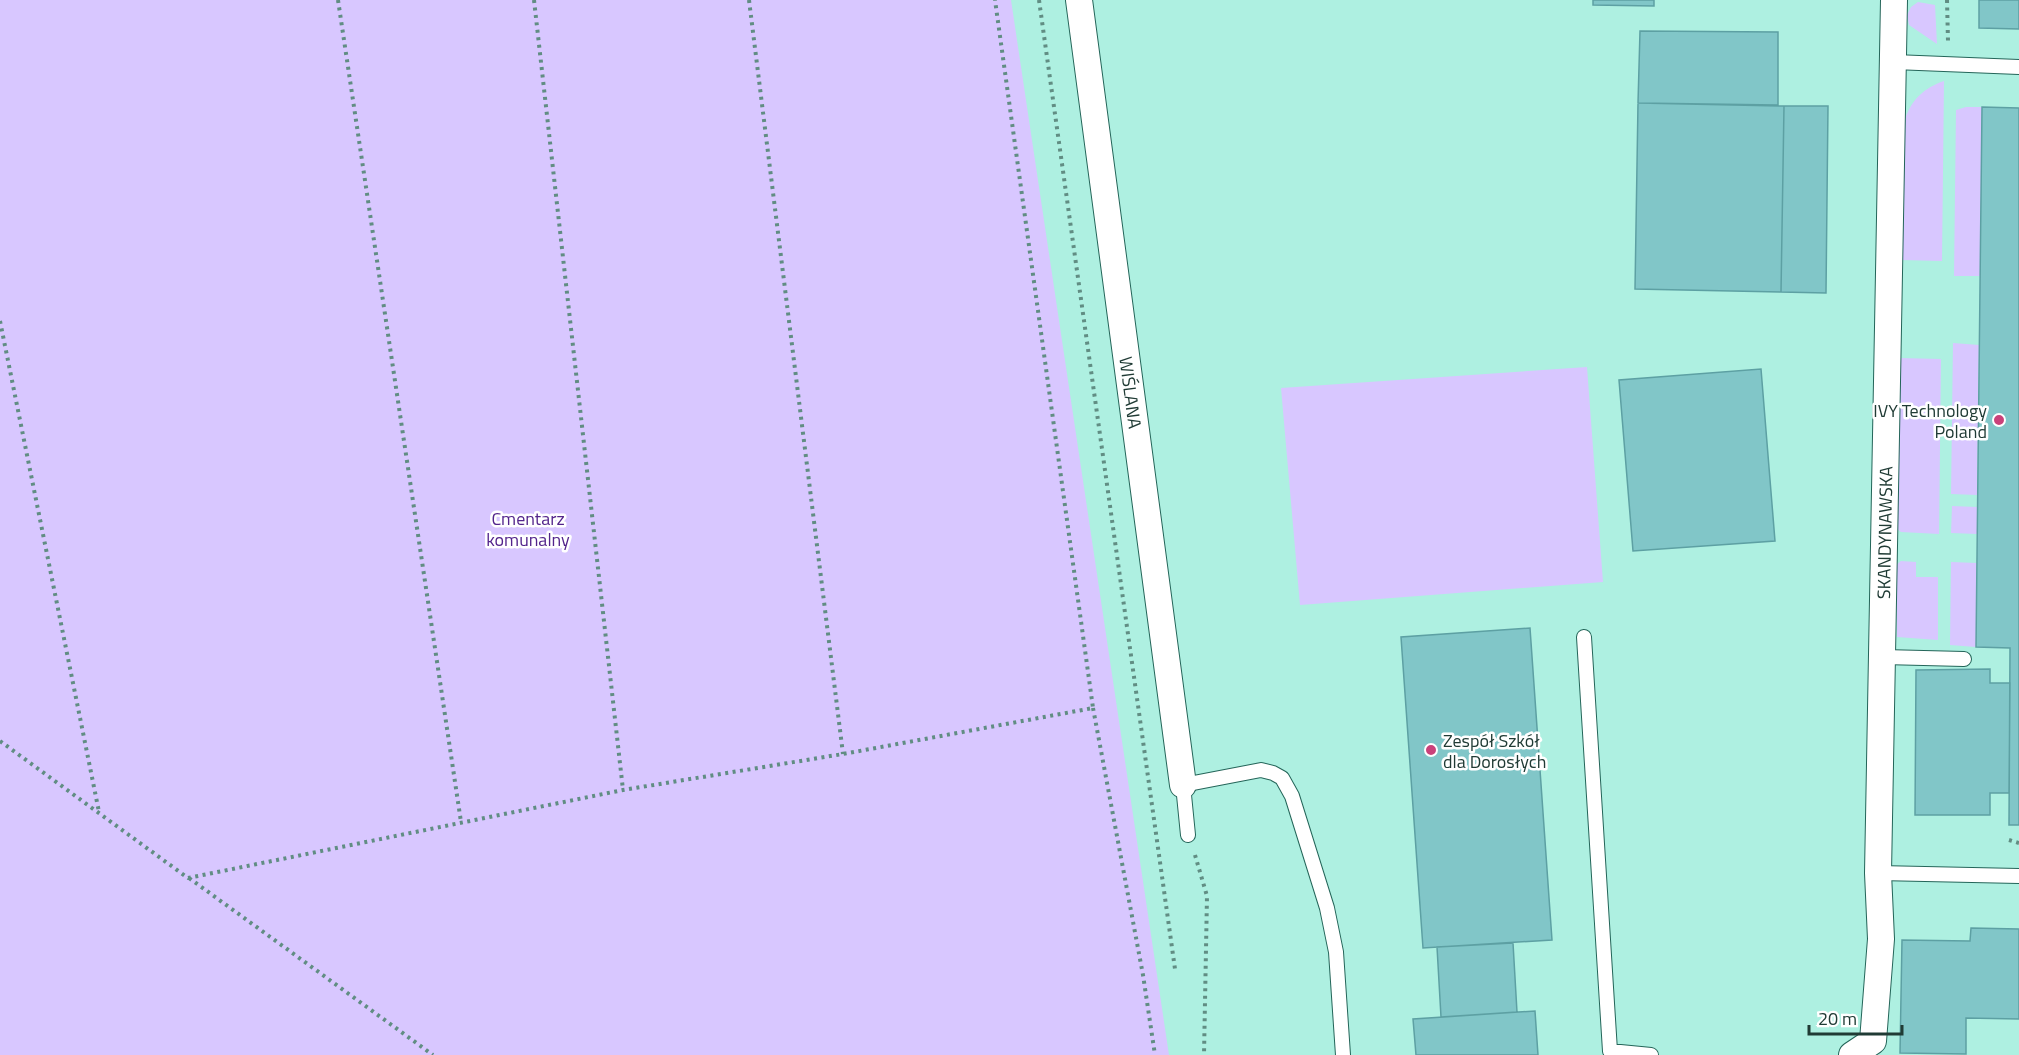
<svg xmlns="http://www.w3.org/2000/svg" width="2019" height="1055" font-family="'Titillium Web',sans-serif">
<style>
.green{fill:#d8c7ff}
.building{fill:#81c6c8;stroke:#5da0a3;stroke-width:1.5}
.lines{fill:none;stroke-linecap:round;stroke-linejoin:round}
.service-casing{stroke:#246559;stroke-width:16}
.minor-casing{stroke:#246559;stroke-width:28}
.path{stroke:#618d83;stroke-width:4;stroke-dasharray:3 4.5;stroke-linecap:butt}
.service{stroke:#fff;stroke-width:14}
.minor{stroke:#fff;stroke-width:26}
.poi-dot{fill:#ca417a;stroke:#fff;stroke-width:2}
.labels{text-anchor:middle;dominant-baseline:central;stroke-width:5;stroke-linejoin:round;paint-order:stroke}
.street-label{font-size:18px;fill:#203b35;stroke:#fff}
.poi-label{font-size:18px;fill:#203b35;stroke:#fff;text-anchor:end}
.park-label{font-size:18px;fill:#52238b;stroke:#fff}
</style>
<rect width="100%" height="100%" fill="#aef0e1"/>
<path class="green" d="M0,0H1011L1169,1055H0Z
M1918,2L1935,5L1937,44L1909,25L1907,15L1911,7Z
M1944,81L1942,261L1901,260L1905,119C1912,99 1924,88 1944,81Z
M1966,107H1982L1980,276H1954L1956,110Z
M1953,343L1979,345L1977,495L1951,494Z
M1899,358L1941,359L1939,534L1901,532L1897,529Z
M1587,367L1603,582L1300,605L1281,388Z
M1952,506L1977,507V534L1951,533Z
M1901,561L1916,562V577H1938V640L1897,637L1896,565Z
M1951,562L1977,563L1976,647L1950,645Z"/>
<path class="building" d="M1593,0H1654V6L1593,5Z
M1979,0H2019V29L1979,28Z
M1640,31L1778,32V105L1638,103Z
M1638,103L1784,106L1781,292L1635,289Z
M1784,106H1828L1826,293L1781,292Z
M1982,107L2019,108V825H2009L2010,648L1976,647Z
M1761,369L1775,541L1633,551L1619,380Z
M1530,628L1552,940L1423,948L1401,637Z
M1990,669V683H2010L2009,793H1990V815H1915L1916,670Z
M1971,928L2019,929V1019L1966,1018V1054L1900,1053L1902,940L1970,941Z
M1513,943L1517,1012L1441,1017L1437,947Z
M1535,1011L1538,1055H1416L1413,1019Z"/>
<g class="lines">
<defs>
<path id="service" d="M1894,62L2019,67
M1584,637L1610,1051L1651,1055
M1883,657L1964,659
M1188,835L1183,785L1261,770L1273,773L1282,778L1292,796L1327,908L1336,952L1343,1055
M1878,873L2019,876"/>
<g id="minor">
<path id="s1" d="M1079,0L1183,785"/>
<path id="s2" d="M1852,1055L1873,1041L1881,939L1878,873L1894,0"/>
</g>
</defs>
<use href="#service" class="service-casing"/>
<use href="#minor" class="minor-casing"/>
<path class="path" d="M338,0L461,822
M534,0L623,790
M749,0L843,754
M1039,0L1175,969
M1947,0L1948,41
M0,321L99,812
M1093,708L1143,975L1155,1055
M0,741L188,878L623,790L843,754L1093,708L995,0
M2009,840L2019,843
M1195,855L1207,896L1204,1055
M189,878L433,1055"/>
<use href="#service" class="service"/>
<use href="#minor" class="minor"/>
</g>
<g class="poi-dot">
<circle cx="1999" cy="420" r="6"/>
<circle cx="1431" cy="750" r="6"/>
</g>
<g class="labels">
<g class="street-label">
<text stroke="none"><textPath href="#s1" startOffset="396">WIŚLANA</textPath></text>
<text stroke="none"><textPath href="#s2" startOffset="534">SKANDYNAWSKA</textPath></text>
</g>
<g class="poi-label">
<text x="1987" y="410">IVY Technology<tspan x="1987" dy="21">Poland</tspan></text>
<text x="1443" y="740" text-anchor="start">Zespół Szkół<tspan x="1443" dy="21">dla Dorosłych</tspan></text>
</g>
<g class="park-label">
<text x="528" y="518">Cmentarz<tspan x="528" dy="21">komunalny</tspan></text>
</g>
</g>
<path d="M1809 1025v9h93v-9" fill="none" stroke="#203b35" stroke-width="3"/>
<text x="1818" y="1025" font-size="18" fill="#203b35" stroke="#ffffff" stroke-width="4.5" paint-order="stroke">20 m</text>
</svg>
